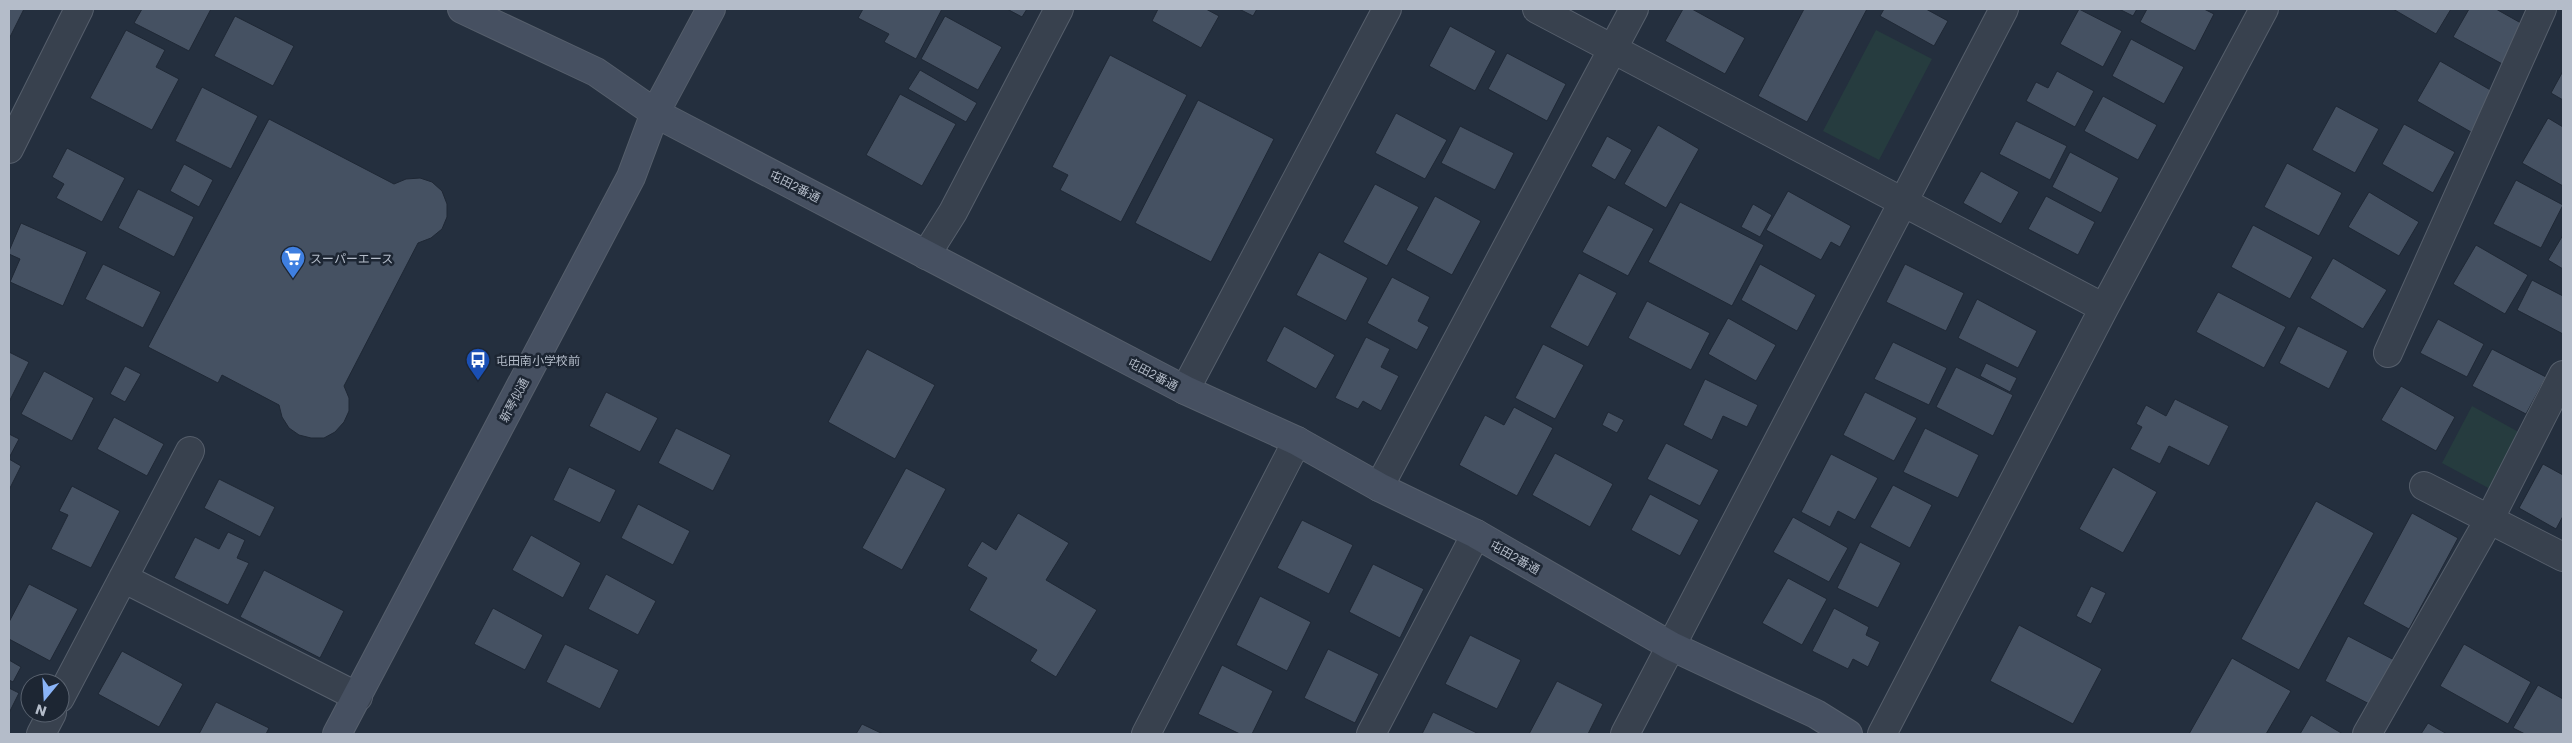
<svg xmlns="http://www.w3.org/2000/svg" width="2572" height="743" font-family="Poppins,'Noto Sans JP',sans-serif">
<style>
.green{fill:#263c3f}
.building{fill:#455162;stroke:#1f2835}
.lines{fill:none;stroke-linecap:round;stroke-linejoin:round}
.street-casing{stroke:#565f6c;stroke-width:30}
.secondary-casing{stroke:#565f6c;stroke-width:30}
.street{stroke:#38414e;stroke-width:28}
.secondary{stroke:#465061;stroke-width:28}
.labels{text-anchor:middle;dominant-baseline:central;stroke-width:5;stroke-linejoin:round;paint-order:stroke}
.street-label{font-size:12px;fill:#b4bcc9;stroke:#1d2633}
.poi-label{font-size:12px;fill:#b4bcc9;stroke:#1d2633;text-anchor:start}
</style>
<rect width="100%" height="100%" fill="#242f3e"/>
<path class="green" d="M1876,30L1932,59L1879,160L1823,131Z
M2472,406L2522,434L2492,490L2442,463Z"/>
<path class="building" d="M9,9H24L9,39Z
M142,9H211L189,51L134,23Z
M863,9H942L916,59L884,42L889,34L858,18Z
M1007,9H1027L1022,17Z
M1158,9H1206L1219,16L1201,48L1152,21Z
M1239,9H1257L1253,16Z
M1683,9H1692L1745,38L1725,74L1665,41Z
M1804,9H1867L1807,122L1758,96Z
M1884,9H1926L1948,21L1934,46L1880,16Z
M2079,9L2122,31L2103,67L2060,44Z
M2119,9H2137L2133,16Z
M2147,9H2204L2214,14L2195,51L2140,22Z
M2393,9H2451L2436,34Z
M2469,9H2496L2528,27L2506,66L2453,37Z
M235,16L294,46L273,86L214,56Z
M945,16L1002,47L978,90L921,59Z
M1450,26L1496,51L1475,91L1429,66Z
M126,30L165,50L156,67L179,79L152,130L90,98Z
M2131,39L2184,67L2164,104L2112,76Z
M1507,53L1566,84L1547,121L1488,89Z
M1110,55L1187,95L1121,222L1060,190L1068,175L1052,167Z
M2440,61L2494,92L2471,132L2417,101Z
M920,70L977,103L966,122L908,89Z
M2057,71L2094,91L2075,127L2026,101L2036,82L2048,88Z
M2563,71V100L2551,93Z
M202,87L258,116L231,169L175,141Z
M900,94L956,124L922,186L866,155Z
M2103,96L2157,125L2138,160L2084,131Z
M1198,100L1274,139L1211,262L1135,223Z
M2336,106L2379,129L2355,173L2312,150Z
M1396,113L1447,140L1425,179L1375,153Z
M2548,118L2563,127V186L2522,163Z
M269,119L394,184L406,179L420,178L432,182L442,191L447,204V217L442,229L431,238L418,243L344,386L349,398V411L344,422L335,432L324,438H311L299,435L289,428L282,417L279,405L222,375L218,383L148,347Z
M2016,121L2067,146L2050,180L1999,154Z
M2404,124L2455,152L2433,193L2382,164Z
M1658,125L1699,149L1666,208L1624,184Z
M1460,126L1514,153L1495,190L1441,163Z
M1607,136L1632,150L1615,180L1591,166Z
M67,148L125,178L102,222L56,198L64,184L52,177Z
M2070,152L2119,178L2101,213L2052,187Z
M2287,163L2342,193L2319,236L2264,207Z
M184,164L213,180L199,207L170,191Z
M1981,171L2019,192L2001,224L1963,203Z
M2516,180L2563,205L2541,248L2493,224Z
M1375,184L1419,207L1387,266L1343,242Z
M138,189L194,217L174,257L118,228Z
M1788,191L1851,226L1840,247L1831,242L1821,260L1766,230Z
M2369,192L2419,222L2399,256L2348,227Z
M1435,196L1481,221L1452,275L1406,250Z
M2046,196L2095,222L2078,255L2028,229Z
M1680,202L1764,245L1732,306L1648,262Z
M1753,204L1772,215L1760,237L1741,227Z
M1608,205L1654,229L1628,276L1582,252Z
M21,223L87,252L63,306L10,282L20,259L9,254V251Z
M2253,225L2313,257L2290,299L2231,267Z
M2563,235V269L2548,260Z
M2476,245L2528,275L2505,314L2453,284Z
M1319,252L1368,278L1346,321L1296,295Z
M2333,258L2387,290L2363,329L2310,298Z
M103,264L161,292L143,328L85,299Z
M1760,264L1816,295L1797,331L1741,300Z
M1905,264L1964,293L1946,331L1886,302Z
M1579,273L1617,293L1588,347L1550,327Z
M1392,277L1430,297L1418,321L1429,327L1417,350L1367,323Z
M2532,280L2563,296V334L2517,310Z
M2218,292L2286,327L2264,368L2196,332Z
M1977,299L2037,331L2018,368L1958,338Z
M1647,301L1710,333L1691,370L1628,338Z
M1728,318L1776,345L1756,381L1708,354Z
M2438,319L2484,344L2467,377L2420,353Z
M1284,326L1335,355L1316,389L1266,361Z
M2298,326L2348,351L2329,389L2279,363Z
M1366,337L1390,349L1381,367L1399,376L1381,411L1363,401L1358,409L1335,398Z
M1893,342L1947,368L1929,405L1874,379Z
M1543,344L1584,365L1555,419L1515,398Z
M867,349L935,385L895,459L828,422Z
M2492,349L2546,377L2526,414L2472,386Z
M9,352L29,362L9,402Z
M1986,363L2017,378L2010,392L1980,376Z
M125,366L141,374L125,402L110,394Z
M1956,367L2013,395L1993,436L1936,407Z
M44,371L94,398L72,441L21,414Z
M1705,379L1758,405L1747,427L1723,416L1712,440L1683,425Z
M2401,386L2455,417L2436,451L2381,420Z
M606,392L658,418L640,452L589,426Z
M1865,392L1917,418L1894,461L1843,435Z
M2175,399L2229,426L2209,466L2169,446L2160,464L2130,449L2142,427L2136,424L2146,405L2166,416Z
M1514,407L1553,428L1517,496L1459,465L1485,415L1504,425Z
M1608,412L1624,420L1617,433L1602,425Z
M114,417L164,444L147,476L97,449Z
M676,428L731,455L713,491L658,463Z
M1925,428L1979,455L1958,498L1903,472Z
M9,434L19,439L9,458Z
M1666,443L1719,470L1700,506L1647,479Z
M1555,453L1613,484L1590,527L1532,495Z
M1831,454L1878,478L1855,520L1838,511L1830,527L1801,512Z
M9,459L21,466L9,490Z
M2543,464L2563,475V516L2556,529L2519,508Z
M569,467L616,490L600,523L553,500Z
M2113,467L2157,492L2123,553L2079,529Z
M906,468L946,489L902,570L862,548Z
M219,479L275,507L260,537L204,508Z
M1893,485L1932,505L1910,548L1870,527Z
M72,486L120,511L91,568L51,549L68,515L59,511Z
M1650,494L1699,520L1680,556L1631,530Z
M2316,501L2374,533L2299,670L2241,639Z
M638,504L690,531L673,565L621,538Z
M1018,513L1069,543L1046,580L1097,610L1056,677L1030,661L1037,650L969,610L987,578L967,566L982,541L996,550Z
M2412,513L2458,538L2409,629L2363,604Z
M1793,517L1848,548L1829,582L1773,552Z
M1302,520L1353,545L1329,594L1277,568Z
M228,532L245,540L237,558L249,563L228,605L174,578L195,537L219,549Z
M531,535L581,563L563,598L512,570Z
M1860,542L1901,563L1878,608L1837,588Z
M1373,564L1424,589L1400,638L1349,612Z
M264,570L344,611L320,658L240,617Z
M606,574L656,601L638,635L588,609Z
M1788,578L1827,599L1802,645L1762,623Z
M29,584L78,609L50,661L9,639V622Z
M2091,586L2106,593L2091,624L2076,616Z
M1260,596L1311,622L1287,671L1236,645Z
M493,608L543,635L525,670L474,644Z
M1834,608L1869,627L1866,635L1880,642L1868,667L1853,659L1848,669L1812,651Z
M2019,625L2102,669L2073,724L1990,681Z
M1470,635L1521,660L1497,709L1445,684Z
M2348,636L2400,663L2377,708L2325,681Z
M565,644L619,670L600,709L546,682Z
M2464,644L2531,682L2508,724L2440,686Z
M1328,649L1379,674L1355,723L1304,698Z
M122,651L183,684L159,727L98,694Z
M2232,658L2291,691L2266,734H2189Z
M9,660L21,667L13,682L9,680Z
M1222,665L1273,691L1252,734H1240L1198,714Z
M1557,681L1603,704L1588,734H1529Z
M2538,685L2563,699V734H2525L2513,728Z
M9,688L19,693L9,713Z
M216,702L269,728L266,734H199Z
M1433,712L1479,734H1422Z
M2311,715L2343,734H2300Z
M2428,723L2447,734H2421Z
M862,724L883,734H856Z"/>
<g class="lines">
<defs>
<path id="street" d="M1537,9L2104,308
M9,149L79,9
M926,255L953,212L1059,9
M2388,353L2542,9
M1185,390L1387,9
M2424,486L2563,557
M1379,487L1634,9
M123,578L358,697
M60,698L190,451
M41,734L52,713
M1146,734L1297,441
M1371,734L1476,534
M1625,734L2004,9
M1882,734L2104,308L2264,9
M2367,734L2489,520L2563,375"/>
<path id="secondary" d="M462,9L596,72L655,113L1185,390L1297,441L1379,487L1476,534L1671,646L1816,714L1848,734
M337,734L631,177L655,113L711,9"/>
</defs>
<use href="#street" class="street-casing"/>
<use href="#secondary" class="secondary-casing"/>
<use href="#street" class="street"/>
<use href="#secondary" class="secondary"/>
</g>
<defs>
<symbol id="supermarket-pin" viewBox="-11 -11 22 30"><path d="M0 17L-7.5 6A9.5 9.5 0 1 1 7.5 6Z" fill="#3f7fe0" stroke="#1d2633"/><path d="M-6-5.5h2.5l.6 2H6L4.5 2H-2.5L-4.4-4H-6ZM-1.5 3.2a1.3 1.3 0 1 0 .1 0ZM3 3.2a1.3 1.3 0 1 0 .1 0Z" fill="#fff"/></symbol>
<symbol id="bus-pin" viewBox="-11 -11 22 30"><path d="M0 17L-7.5 6A9.5 9.5 0 1 1 7.5 6Z" fill="#1a4fb4" stroke="#1d2633"/><path d="M-5-6H5V4H4V6H2V4H-2V6H-4V4H-5ZM-3.5-4V0h7V-4ZM-3.5 1.2v1.5H-2V1.2ZM2 1.2v1.5H3.5V1.2Z" fill="#fff"/></symbol>
</defs>
<g fill-rule="evenodd">
<use href="#supermarket-pin" x="279" y="244" width="28" height="38"/>
<use href="#bus-pin" x="464" y="346" width="28" height="38"/>
</g>
<g class="labels">
<g class="street-label">
<text transform="translate(795 186) rotate(27)">屯田2番通</text>
<text transform="translate(1153 374) rotate(28)">屯田2番通</text>
<text transform="translate(514 400) rotate(-62)">新琴似通</text>
<text transform="translate(1515 557) rotate(30)">屯田2番通</text>
</g>
<g class="poi-label">
<text x="310" y="258">スーパーエース</text>
<text x="496" y="360">屯田南小学校前</text>
</g>
</g>
<rect width="2572" height="743" fill="none" stroke="#b4bcc9" stroke-width="20"/>
<g transform="translate(45 698) rotate(198)"><circle r="24" fill="#1d2633" stroke="#59626f"/>
<path d="M0-4L9 19L0 12L-9 19Z" fill="#8ab4f8"/>
<text y="-8" font-size="14" font-weight="bold" text-anchor="middle" fill="#b4bcc9">N</text>
</g>
</svg>
